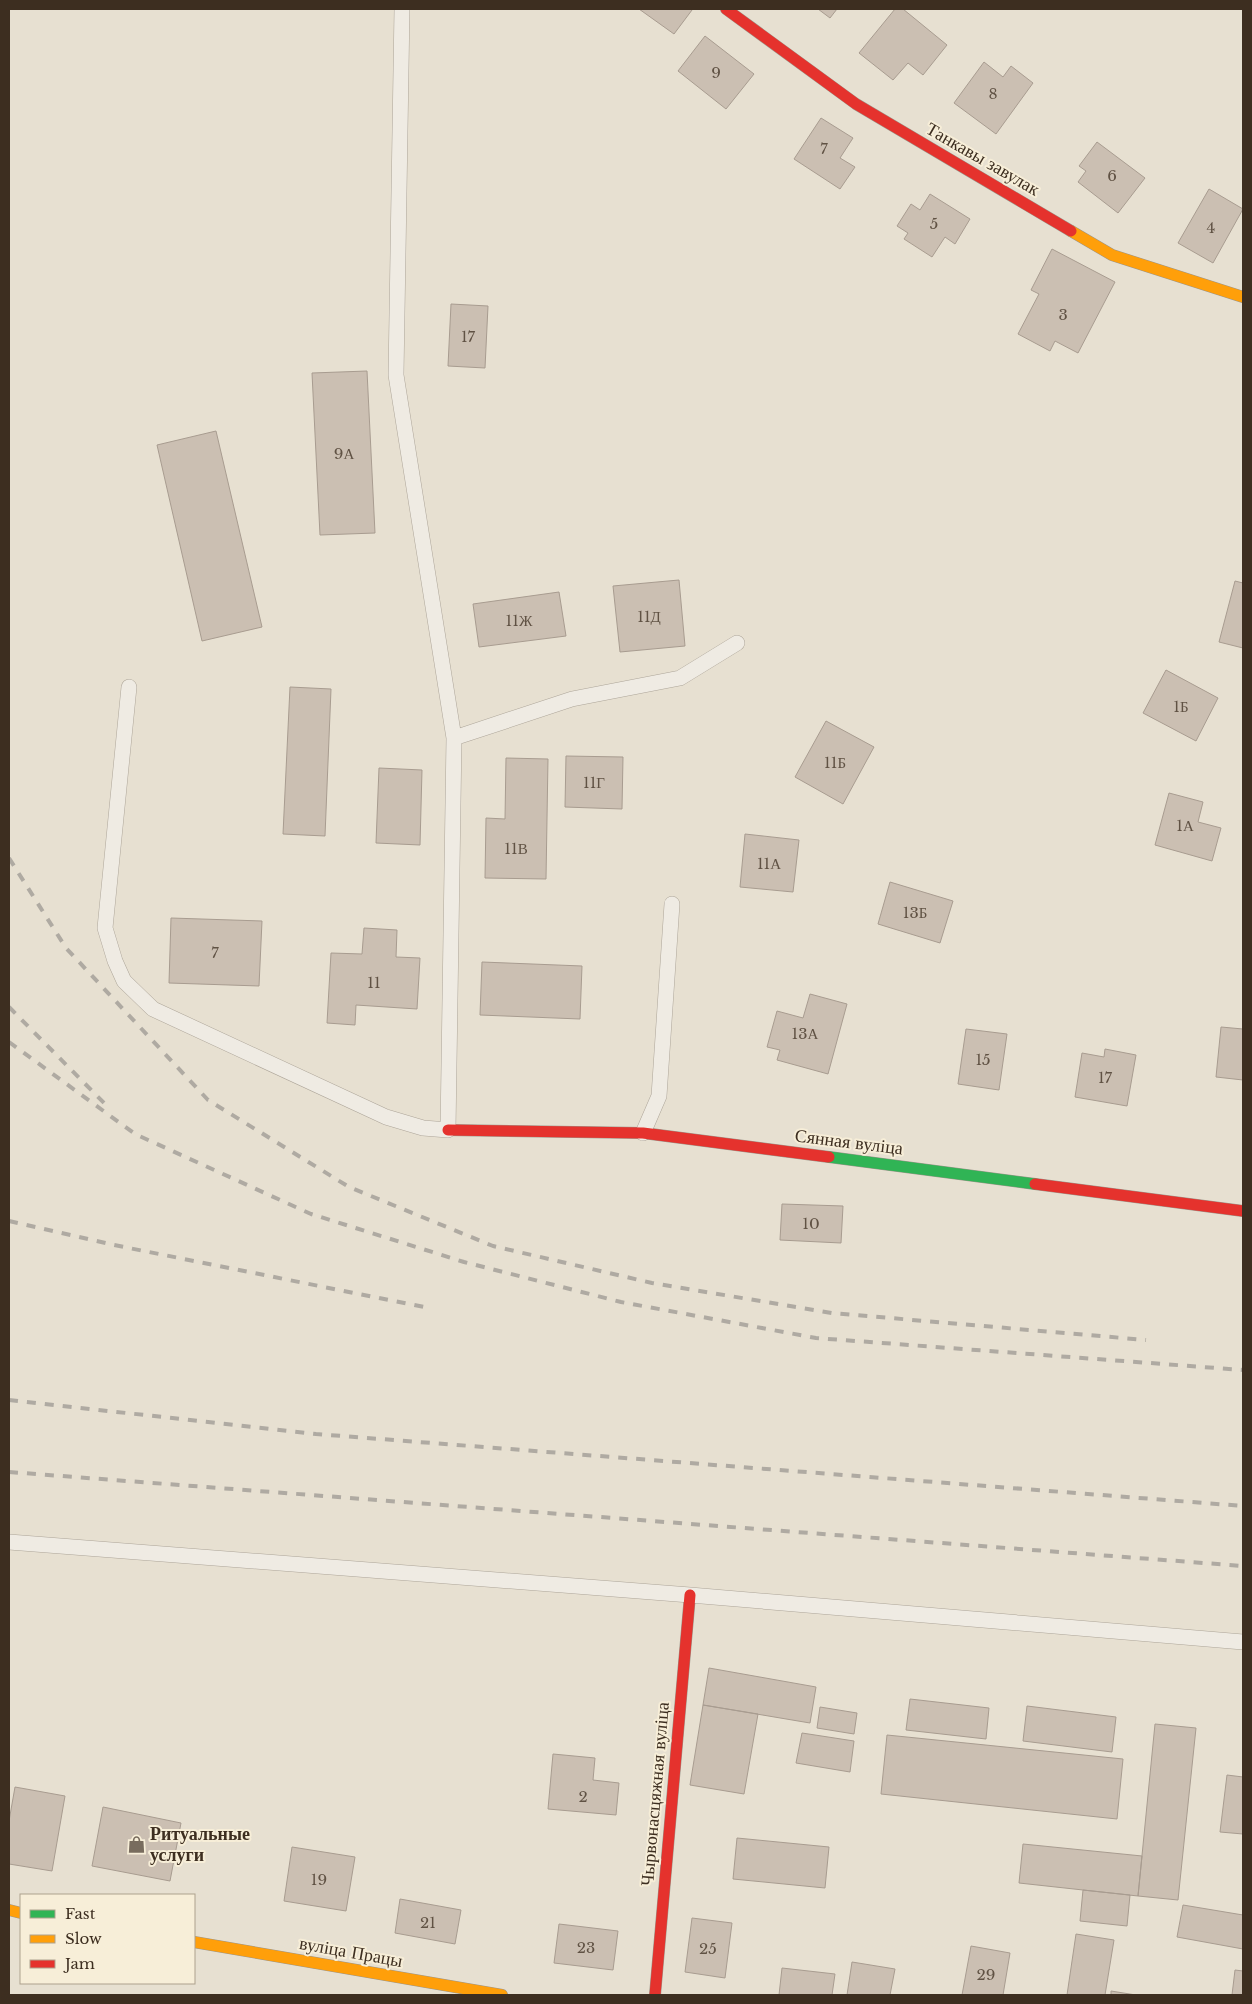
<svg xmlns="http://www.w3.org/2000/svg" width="1252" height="2004" font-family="'Libre Baskerville',serif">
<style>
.building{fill:#cbbfb2;stroke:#a89c90}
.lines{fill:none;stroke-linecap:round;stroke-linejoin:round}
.lane-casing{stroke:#ada599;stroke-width:16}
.fast-casing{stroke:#9c958a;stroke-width:12}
.slow-casing{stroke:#9c958a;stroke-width:12}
.jam-casing{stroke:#9c958a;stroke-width:12}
.lane{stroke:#efebe3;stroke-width:15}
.fast{stroke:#30b455;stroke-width:11}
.slow{stroke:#ff9f0a;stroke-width:11}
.jam{stroke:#e5322d;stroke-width:11}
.rail{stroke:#afaaa2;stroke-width:4;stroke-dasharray:9 9;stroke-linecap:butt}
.labels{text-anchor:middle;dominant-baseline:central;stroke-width:4;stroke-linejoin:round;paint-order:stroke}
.number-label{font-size:15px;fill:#605244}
.street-label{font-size:18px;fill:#3d2e20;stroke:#f7eed8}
.poi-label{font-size:18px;font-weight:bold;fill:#3d2e20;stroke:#f7eed8;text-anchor:start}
</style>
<rect width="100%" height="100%" fill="#e7e0d1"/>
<path class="building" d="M639,9H691L692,10L674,34Z
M818,9H837L830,18Z
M895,9H903L947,45L923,75L908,63L893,80L859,53Z
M705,36L754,74L726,109L678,71Z
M984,62L1003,77L1011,66L1033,83L996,134L954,103Z
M821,118L853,138L840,158L855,167L840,189L794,159Z
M1097,142L1145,178L1118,213L1078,182L1086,171L1079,166Z
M1209,189L1243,209L1213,263L1178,243Z
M930,194L970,219L955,244L945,237L932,257L904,239L908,233L897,226L911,204L920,210Z
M1052,249L1115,282L1078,353L1055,341L1050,351L1018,334L1039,294L1031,290Z
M451,304L488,306L485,368L448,366Z
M367,371L375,533L320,535L312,373Z
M216,431L262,627L202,641L157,445Z
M679,580L685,646L620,652L613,586Z
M1235,581L1243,583V648L1219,642Z
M559,592L566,636L479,647L473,604Z
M1166,670L1218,698L1196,741L1143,713Z
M290,687L331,689L325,836L283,834Z
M826,721L874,747L843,804L795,777Z
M566,756L623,757L622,809L565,807Z
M506,758L548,759L546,879L485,878L486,818L505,819Z
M379,768L422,770L420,845L376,843Z
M1169,793L1203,802L1198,822L1221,828L1212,861L1155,845Z
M745,834L799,840L793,892L740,887Z
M890,882L953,901L940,943L878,924Z
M171,918L262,921L259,986L169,983Z
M364,928L397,930L396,957L420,958L417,1009L356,1005L355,1025L327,1023L331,953L362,954Z
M482,962L582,966L580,1019L480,1015Z
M810,994L847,1004L828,1074L777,1060L780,1050L767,1047L777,1011L803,1018Z
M1221,1027L1243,1029V1080L1216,1077Z
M966,1029L1007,1034L999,1090L958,1084Z
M1105,1049L1136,1055L1127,1106L1075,1097L1082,1053L1104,1057Z
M782,1204L843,1206L841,1243L780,1240Z
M709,1668L816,1687L810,1723L703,1705Z
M910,1699L989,1708L986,1739L906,1730Z
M703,1705L758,1714L744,1794L690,1785Z
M1027,1706L1116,1717L1112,1752L1023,1741Z
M820,1707L857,1713L854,1734L817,1728Z
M1155,1724L1196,1728L1178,1900L1138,1896Z
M802,1733L854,1741L850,1772L796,1763Z
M887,1735L1123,1759L1117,1819L881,1794Z
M553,1754L595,1758L593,1780L619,1783L616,1815L548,1809Z
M1227,1775L1243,1777V1834L1220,1832Z
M15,1787L65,1796L52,1871L9,1864V1821Z
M103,1807L181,1823L170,1881L92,1866Z
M737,1838L829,1847L825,1888L733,1879Z
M1023,1844L1142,1856L1138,1896L1019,1883Z
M292,1847L355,1857L346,1911L284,1901Z
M1083,1890L1130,1895L1127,1926L1080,1921Z
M400,1899L461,1910L455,1944L395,1933Z
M1183,1905L1243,1915V1949L1177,1937Z
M692,1918L732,1923L725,1978L685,1972Z
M559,1924L618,1931L613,1970L554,1963Z
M1076,1934L1114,1940L1105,1995H1067Z
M971,1946L1010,1953L1003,1995H962Z
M852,1962L895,1969L890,1995H847Z
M782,1968L835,1974L832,1995H779Z
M1235,1970L1243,1971V1995H1232Z
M1111,1991L1136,1995H1111Z"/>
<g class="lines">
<defs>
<path id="lane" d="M129,687L105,928L115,961L124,981L153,1009L386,1117L423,1128L448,1130L454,738L396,375L402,9
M454,738L572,699L680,678L737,643
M643,1133L659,1096L672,904
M9,1542L690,1595L1243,1642"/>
<path id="fast" d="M829,1157L1035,1184"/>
<path id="slow" d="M1071,231L1112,255L1243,297
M9,1910L21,1913
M194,1942L502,1995"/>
<path id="jam" d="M726,9L856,104L1071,231
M448,1130L643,1133L829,1157
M1035,1184L1243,1211
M655,1995L690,1595"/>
</defs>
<use href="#lane" class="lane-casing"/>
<use href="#fast" class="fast-casing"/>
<use href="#slow" class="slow-casing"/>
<use href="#jam" class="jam-casing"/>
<use href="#lane" class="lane"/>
<use href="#fast" class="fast"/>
<use href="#slow" class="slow"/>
<use href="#jam" class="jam"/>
<path class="rail" d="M9,858L66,948L208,1100L349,1187L493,1246L652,1283L832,1313L1146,1340
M9,1007L110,1109
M9,1042L135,1134L311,1214L464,1262L621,1302L816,1338L1243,1370
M9,1221L114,1245L424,1307
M9,1400L316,1434L1243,1506
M9,1472L1243,1566"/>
</g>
<defs>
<symbol id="shop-bare" viewBox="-9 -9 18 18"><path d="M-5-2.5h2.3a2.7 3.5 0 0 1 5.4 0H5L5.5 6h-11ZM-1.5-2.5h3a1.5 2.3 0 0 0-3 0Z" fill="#786c5e" stroke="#f7eed8" stroke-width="2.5" paint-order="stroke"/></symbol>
</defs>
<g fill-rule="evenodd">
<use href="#shop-bare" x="124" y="1832" width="25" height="25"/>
</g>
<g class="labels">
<g class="number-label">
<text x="716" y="72">9</text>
<text x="993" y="93">8</text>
<text x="824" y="148">7</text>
<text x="1112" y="175">6</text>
<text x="934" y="223">5</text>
<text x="1211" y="227">4</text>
<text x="1063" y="314">3</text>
<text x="468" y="336">17</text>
<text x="344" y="453">9А</text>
<text x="649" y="616">11Д</text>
<text x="519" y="620">11Ж</text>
<text x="1181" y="706">1Б</text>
<text x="835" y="762">11Б</text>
<text x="594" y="782">11Г</text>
<text x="1185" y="825">1А</text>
<text x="516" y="848">11В</text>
<text x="769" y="863">11А</text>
<text x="915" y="912">13Б</text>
<text x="215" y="952">7</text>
<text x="374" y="982">11</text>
<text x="805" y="1033">13А</text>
<text x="983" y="1059">15</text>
<text x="1105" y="1077">17</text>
<text x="811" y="1223">10</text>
<text x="583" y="1796">2</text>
<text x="319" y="1879">19</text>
<text x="428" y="1922">21</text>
<text x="586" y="1947">23</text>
<text x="708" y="1948">25</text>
<text x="986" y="1974">29</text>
</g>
<g class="street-label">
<text transform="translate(983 159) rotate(30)">Танкавы завулак</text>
<text transform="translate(849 1142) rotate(7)">Сянная вуліца</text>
<text transform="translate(655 1794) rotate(-85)">Чырвонасцяжная вуліца</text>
<text transform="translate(351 1952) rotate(10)">вуліца Працы</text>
</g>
<g class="poi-label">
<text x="150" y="1834">Ритуальные<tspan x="150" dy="21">услуги</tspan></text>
</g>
</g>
<rect width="1252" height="2004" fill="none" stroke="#3d2e20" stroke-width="20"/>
<rect x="20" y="1894" width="175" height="90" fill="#f7eed8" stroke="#ada18e"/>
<rect x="30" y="1910" width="25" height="8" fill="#30b455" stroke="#ada18e"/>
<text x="65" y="1919" font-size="15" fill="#3d2e20">Fast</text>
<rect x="30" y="1935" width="25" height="8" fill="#ff9f0a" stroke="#ada18e"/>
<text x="65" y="1944" font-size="15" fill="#3d2e20">Slow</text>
<rect x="30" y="1960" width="25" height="8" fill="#e5322d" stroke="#ada18e"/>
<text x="65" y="1969" font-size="15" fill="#3d2e20">Jam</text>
</svg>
